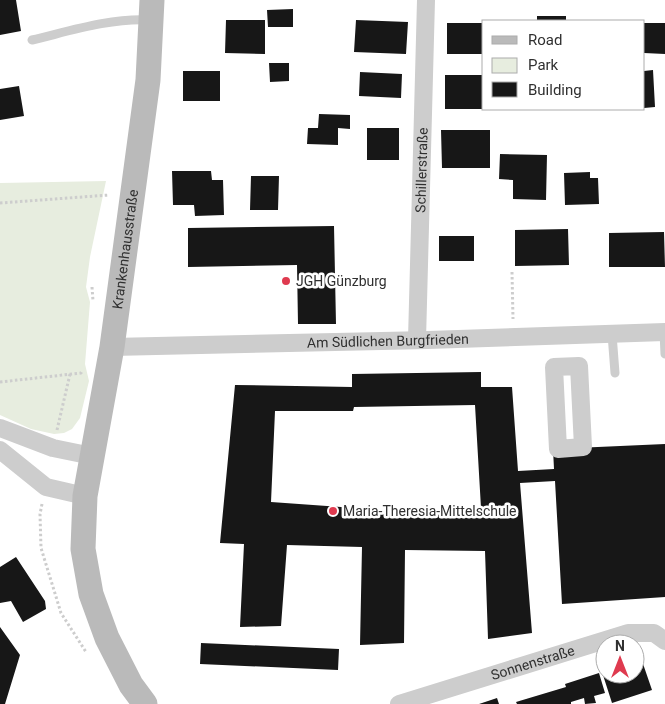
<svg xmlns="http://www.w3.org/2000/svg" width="665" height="704" font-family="Roboto,sans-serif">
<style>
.green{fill:#e7eddf}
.building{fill:#171717;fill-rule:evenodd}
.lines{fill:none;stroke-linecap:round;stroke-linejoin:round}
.path{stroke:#cdcdcd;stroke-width:3;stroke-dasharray:2.5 2.5;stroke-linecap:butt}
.lane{stroke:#cdcdcd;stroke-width:9}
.street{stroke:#cdcdcd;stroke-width:18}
.secondary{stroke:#bababa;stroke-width:25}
.poi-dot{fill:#df3a4f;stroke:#fff;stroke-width:2}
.labels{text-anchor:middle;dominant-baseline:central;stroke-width:5;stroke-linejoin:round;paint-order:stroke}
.street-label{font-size:14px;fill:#303030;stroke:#fff}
.poi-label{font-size:14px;fill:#303030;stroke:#fff;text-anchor:start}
</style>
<rect width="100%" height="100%" fill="#fff"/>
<path class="green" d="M106,181L90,257L86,287L90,302L85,364L89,381L80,418L72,429L64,433L54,434L31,429L0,415V183Z"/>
<path class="building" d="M0,0H16L21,31L0,35Z
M293,9V27H268L267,10Z
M537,16H566V21H537Z
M226,20H265V54L225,53Z
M356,20L408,22L406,54L354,52Z
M447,23H484V54H447Z
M644,23H665V54L644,53Z
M269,63H289V81L270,82Z
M653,70L655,107L644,108V71Z
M183,71H220V101H183Z
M360,72L402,74L401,98L359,96Z
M445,75H484V109H445Z
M19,86L24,116L0,120V89Z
M319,114L350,115V129L338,128V145L307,144L308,128H318Z
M367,128H399V160H367Z
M441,130H490V168H442Z
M500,154L547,155L546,200L513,199V180L499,179Z
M172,171H211L212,180H223L224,215L195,216L194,205H173Z
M590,172V178H598L599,204L565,205L564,173Z
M251,176H279L278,210H250Z
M334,226L336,324H298L297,265L188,267V228Z
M568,229L569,265L515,266V230Z
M664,232L665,267H609V233Z
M439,236H474V261H439Z
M481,372V387H512L518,471L554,469L553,449L665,444V597L562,604L555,481L520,483L532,633L488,639L485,551L405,550L404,643L360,645L362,547L287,545L281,626L240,627L244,544L220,543L235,385L352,387V374ZM475,405L481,508L425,513L271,502L275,411H353L354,407Z
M16,557L45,601L46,609L23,622L11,601L0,603V567Z
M0,627L20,655L5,704H0Z
M201,643L339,649L338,670L200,664Z
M641,658L652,690L612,703L602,672L605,670V674H635V660Z
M599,673L605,693L594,696L596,703L585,704L584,698L571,702V704H517L516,702L566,687L565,684Z
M497,698L499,704H479Z"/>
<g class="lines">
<path class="path" d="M0,203L109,195
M512,272L513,319
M92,287L93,301
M0,382L81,373L82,371
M57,430L70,374
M42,504L40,514L41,548L61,613L86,652"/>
<path class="lane" d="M32,40C70,31 110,18 149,20
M664,332L665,354
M612,334L615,373"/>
<g class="street">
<path id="s1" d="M417,340L426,0"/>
<path id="s2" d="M112,347L428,340L665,332"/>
<path d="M579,366L583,447L558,449L554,367Z"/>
<path d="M0,428L53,448L92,456"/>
<path d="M0,450L46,487L85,496"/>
<path id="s3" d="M399,704L628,633H654L665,641"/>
</g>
<path class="secondary" id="s4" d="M145,704L131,685L107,638L91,594L83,549L85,496L112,347L148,80L152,0"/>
</g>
<g class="poi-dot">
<circle cx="286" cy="281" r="5"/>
<circle cx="333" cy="511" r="5"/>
</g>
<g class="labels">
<g class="street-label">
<text stroke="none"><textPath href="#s1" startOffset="170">Schillerstraße</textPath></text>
<text stroke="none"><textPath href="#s4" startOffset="472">Krankenhausstraße</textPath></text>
<text stroke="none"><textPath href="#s2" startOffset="276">Am Südlichen Burgfrieden</textPath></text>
<text stroke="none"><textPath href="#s3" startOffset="140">Sonnenstraße</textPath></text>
</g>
<g class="poi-label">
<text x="296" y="281">JGH Günzburg</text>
<text x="343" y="511">Maria-Theresia-Mittelschule</text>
</g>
</g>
<rect x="482" y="20" width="162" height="90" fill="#ffffff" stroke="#acacac"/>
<rect x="492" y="36" width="25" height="8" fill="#bababa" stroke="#acacac"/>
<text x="528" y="45" font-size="15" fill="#303030">Road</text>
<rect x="492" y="58" width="25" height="15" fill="#e7eddf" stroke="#acacac"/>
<text x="528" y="70" font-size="15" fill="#303030">Park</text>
<rect x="492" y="82" width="25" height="15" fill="#171717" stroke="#acacac"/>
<text x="528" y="95" font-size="15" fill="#303030">Building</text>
<g transform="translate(620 659)"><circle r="24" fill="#ffffff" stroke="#acacac"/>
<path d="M0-4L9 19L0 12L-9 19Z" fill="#df3a4f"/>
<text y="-8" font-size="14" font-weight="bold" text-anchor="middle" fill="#303030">N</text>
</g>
</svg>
